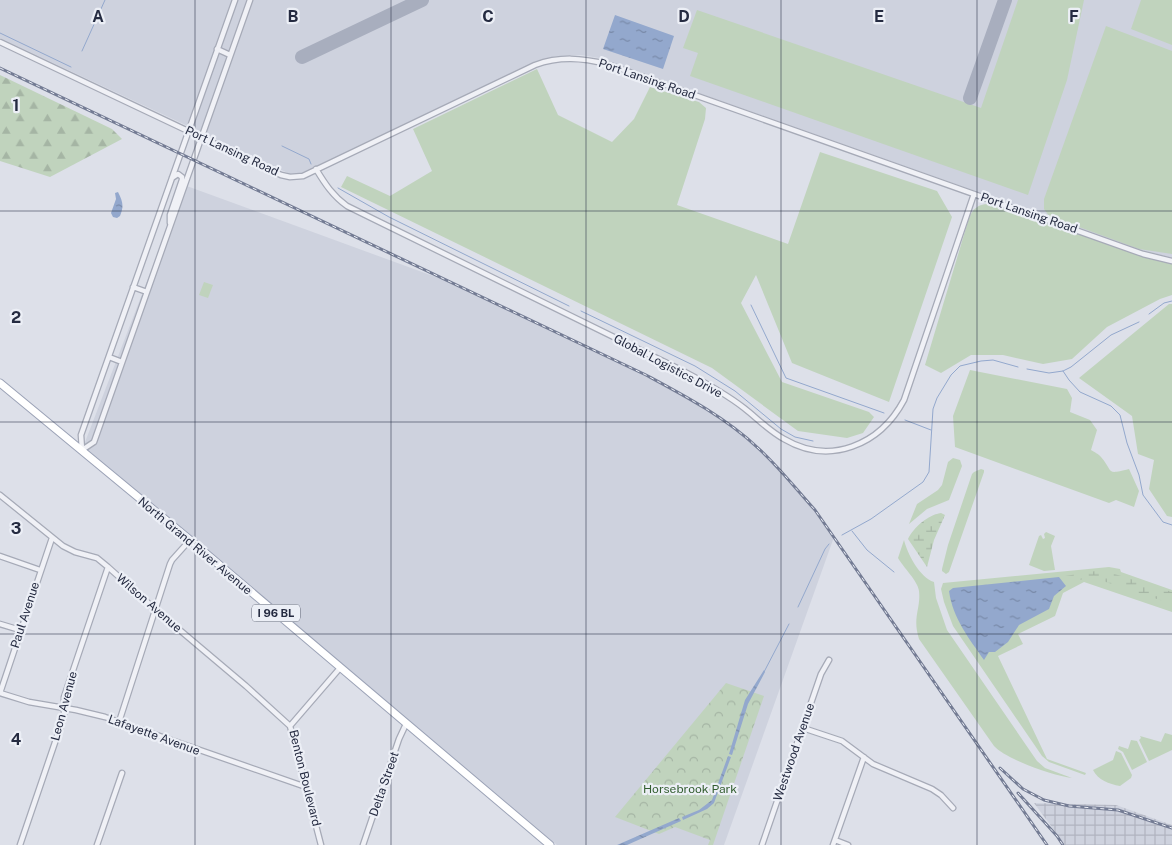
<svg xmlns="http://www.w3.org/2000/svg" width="1172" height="845" font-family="'Public Sans',sans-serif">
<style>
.built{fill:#ced2de}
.industrial{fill:url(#industrial-grid)}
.green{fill:#c0d3bd}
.forest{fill:url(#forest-firs)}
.wetland{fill:url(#wetland-marsh)}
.park{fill:url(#park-crowns)}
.water{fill:url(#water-ripples)}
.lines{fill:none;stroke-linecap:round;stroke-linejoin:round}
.stream{stroke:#93a8cd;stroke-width:1}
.taxiway{stroke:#a8aebe;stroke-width:14}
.street-casing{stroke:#a6aab7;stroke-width:7}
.primary-casing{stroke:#9ba2b6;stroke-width:9}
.street{stroke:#f0f1f6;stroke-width:4.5}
.primary{stroke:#fff;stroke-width:7}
.rail-casing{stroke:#747c94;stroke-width:3}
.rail{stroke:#eceff6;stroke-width:1;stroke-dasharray:4;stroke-linecap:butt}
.grid{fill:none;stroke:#252b41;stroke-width:1;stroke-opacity:0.55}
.labels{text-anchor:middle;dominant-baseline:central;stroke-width:4.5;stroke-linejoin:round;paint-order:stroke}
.shield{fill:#eceff6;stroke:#616677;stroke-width:1}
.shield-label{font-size:11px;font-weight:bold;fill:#252b41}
.street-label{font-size:12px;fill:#252b41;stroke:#eceff6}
.park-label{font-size:12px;fill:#335e30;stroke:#eceff6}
.grid-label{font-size:16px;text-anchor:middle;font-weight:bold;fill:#252b41;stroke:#eceff6;stroke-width:4.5;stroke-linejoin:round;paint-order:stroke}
</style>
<defs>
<pattern id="industrial-grid" width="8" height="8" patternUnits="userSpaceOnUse" patternTransform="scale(1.25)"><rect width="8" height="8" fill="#ced2de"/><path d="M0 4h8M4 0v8" fill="none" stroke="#b1b4c0"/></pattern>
<pattern id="forest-firs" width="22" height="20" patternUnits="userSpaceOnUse" patternTransform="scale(1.25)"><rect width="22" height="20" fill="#c0d3bd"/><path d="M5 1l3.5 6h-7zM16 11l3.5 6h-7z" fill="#a5b5a4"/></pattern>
<pattern id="wetland-marsh" width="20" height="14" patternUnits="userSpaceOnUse" patternTransform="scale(1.25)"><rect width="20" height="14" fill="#c0d3bd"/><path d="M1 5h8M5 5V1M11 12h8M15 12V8" fill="none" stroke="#a5b5a4"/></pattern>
<pattern id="park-crowns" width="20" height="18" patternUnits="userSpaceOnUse" patternTransform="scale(1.25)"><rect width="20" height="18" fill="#c0d3bd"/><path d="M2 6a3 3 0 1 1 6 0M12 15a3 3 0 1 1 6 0" fill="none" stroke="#a5b5a4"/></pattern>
<pattern id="water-ripples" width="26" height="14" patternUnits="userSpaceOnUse" patternTransform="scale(1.25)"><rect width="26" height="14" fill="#93a8cd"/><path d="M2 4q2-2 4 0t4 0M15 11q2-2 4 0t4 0" fill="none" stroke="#7889a8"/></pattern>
</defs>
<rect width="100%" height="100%" fill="#dde0e9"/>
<path class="built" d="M0,0H1172V258L1139,249L599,58L581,55L556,56L534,63L302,173L290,174L0,38Z
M184,185L444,280L646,375L700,404L734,428L757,447L800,493L834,537L724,845H557L82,450Z"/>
<path class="industrial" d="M1034,803L1116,805L1172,825V845H1065Z"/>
<path class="green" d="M1018,0H1084L1067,80L1028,195L690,76L698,53L683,48L697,10L981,108Z
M1141,0H1172V45L1131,29Z
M1106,26L1172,51V254L1139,249L1049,216L1044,209V199Z
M537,69L558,115L612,142L634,119L650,87L699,102L706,108L705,119L677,205L788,244L820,152L937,191L952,217L889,402L792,363L756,275L741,303L782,382L869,412L874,417L863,433L847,438L798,431L712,368L341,187L347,176L390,196L432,171L413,129Z
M988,204L1008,208L1145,257L1172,264V295L1160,299L1107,327L1072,359L1043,364L1003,355H971L941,373L925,365L969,218C973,209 978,204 988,204Z
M204,282L213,285L208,298L199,295Z
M1169,304H1172V517L1167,516L1149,489L1154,460L1138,454L1132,416L1079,378Z
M970,370L1067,389L1072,398L1070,412L1090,420L1097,430L1091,450C1094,452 1099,454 1101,457C1114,472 1105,475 1129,469L1139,491L1134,507L1116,500L1109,503L955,447L953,416Z
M953,458L960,460L962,466L949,500L927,509L909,524L917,504L938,490L942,485L948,462Z
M981,469L984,470V472L949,572L946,574L942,571V569L948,545L972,474L974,472Z
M1046,532L1055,536L1051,546L1055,570L1044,571L1029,565L1039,536L1041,535L1043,539L1045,538L1044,534Z
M904,540C907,553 920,578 934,582L936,598L947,630L1037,761L1045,768L1072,778C1053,776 1006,759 994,746L919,639C912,617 921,609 919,591C918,581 903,567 898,558Z
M1109,567L1120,569L1121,572L1172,590V612L1084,582L1063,593L1055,616L1018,634L1023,644L998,656L1047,759L1086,773L1085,775L1049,762L1042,756L953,626L944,602L941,589L943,583Z
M1165,733L1172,735V750L1149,761L1139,740L1141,738L1140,736L1161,742Z
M1131,740L1137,741L1147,762L1132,770L1123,752L1118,749L1119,746L1128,749Z
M1116,751L1121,753L1132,775L1131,778L1120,786C1109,784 1098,780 1093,770L1113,760Z"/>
<path class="forest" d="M0,75L112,129L122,139L50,177L0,161Z"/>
<path class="wetland" d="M941,513L945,515L934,540L927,567L908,539C914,527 928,515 941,513Z
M1102,570L1172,592V604L1097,579L1085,578L1066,586L1059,577Z"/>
<path class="park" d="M726,683L764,696L713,845H708L710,840L675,827L659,834L615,817Z"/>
<path class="water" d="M615,15L674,36L663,69L603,49Z
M118,192C123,202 124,206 120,216L117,218L113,217L111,213L116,199L115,193Z
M1059,577L1066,586L1054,596L1049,609L1019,625L1008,642L995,652H989L984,660C969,638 953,619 949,591L953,588Z
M764,670L765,672L748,704L732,755L729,754L745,700Z
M728,756L731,757L714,803L707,809L683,820L682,817L699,810L712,800Z
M679,818L681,821L627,845H617Z"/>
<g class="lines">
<path class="stream" d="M0,33L71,67
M82,51L105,0
M282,146L309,159L311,164
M338,188L389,217L569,306
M751,305L786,378L884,413
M581,311L695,366L735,391L781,429L795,437L813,441
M1149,314L1164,303L1172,301
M1027,369L1049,373L1063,371L1071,367L1111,335L1139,322
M1063,371L1069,380L1080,392L1111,406L1120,415L1127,443L1139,475L1143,495L1163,522L1172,525
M905,420L931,430
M852,531L867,550L894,572
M842,535L871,519L923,482L929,472L933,409L937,398L951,375L960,366L981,361L993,360L1018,367
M798,607L825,549L829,544
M764,672L789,624"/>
<path class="taxiway" d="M302,57L422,0
M970,98L1005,0"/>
<defs>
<path id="street" d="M0,42L281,175L290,177L303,176L535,65C560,56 582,58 607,64L1143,254L1172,261
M217,49L230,55
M316,169C325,184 333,196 347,206L685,372C706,383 726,394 744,408C757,418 769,431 784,439C830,466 880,445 904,400L974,194
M170,223V215L182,180V177L178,174L172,178
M133,287L147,292
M109,357L122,362
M82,450L94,442L250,0
M82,450L81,435L235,0
M0,495L63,546L75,552L97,558L108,567L156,610L246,686L290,726L321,845
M0,556L40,570
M0,624L20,630
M0,693L29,702L76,710L105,717L306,787
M0,693L52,538
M119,722L170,564L172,560L190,540
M290,726L340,668
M803,728L842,741L873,764L932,789L941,795L953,808
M835,840L848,845
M20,845L64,716V697L108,567
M97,845L122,773
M363,845L399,739L406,724
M762,845L821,674L829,660
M833,845L864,757"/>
<path id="primary" d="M0,383L190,540L550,845"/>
</defs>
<use href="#street" class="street-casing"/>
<use href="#primary" class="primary-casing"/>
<use href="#street" class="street"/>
<use href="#primary" class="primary"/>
<defs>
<path id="rail" d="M0,68L646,375C685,396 725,417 758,448C779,467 796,489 815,510L1047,845
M1000,768L1023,789L1044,800L1069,806L1118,810L1172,828
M1018,793L1057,836L1063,845"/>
</defs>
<use href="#rail" class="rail-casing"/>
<use href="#rail" class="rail"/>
</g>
<path class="grid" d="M195,0V845M391,0V845M586,0V845M781,0V845M977,0V845M0,211H1172M0,422H1172M0,634H1172"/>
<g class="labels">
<rect class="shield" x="252" y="604.5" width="48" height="17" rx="4"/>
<g class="shield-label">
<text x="276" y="613">I 96 BL</text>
</g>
<g class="street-label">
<text transform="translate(647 79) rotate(19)">Port Lansing Road</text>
<text transform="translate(232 151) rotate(25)">Port Lansing Road</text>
<text transform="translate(1029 213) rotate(19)">Port Lansing Road</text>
<text transform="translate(668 366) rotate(28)">Global Logistics Drive</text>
<text transform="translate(195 546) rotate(40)">North Grand River Avenue</text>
<text transform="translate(149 603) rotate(41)">Wilson Avenue</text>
<text transform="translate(25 615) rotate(-72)">Paul Avenue</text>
<text transform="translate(64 706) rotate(-75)">Leon Avenue</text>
<text transform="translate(154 735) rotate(20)">Lafayette Avenue</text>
<text transform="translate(794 752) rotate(-71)">Westwood Avenue</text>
<text transform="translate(305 778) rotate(76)">Benton Boulevard</text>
<text transform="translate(384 784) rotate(-71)">Delta Street</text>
</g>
<g class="park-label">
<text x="690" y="789">Horsebrook Park</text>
</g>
</g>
<g class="grid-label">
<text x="98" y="22">A</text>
<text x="293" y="22">B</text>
<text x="488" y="22">C</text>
<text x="684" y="22">D</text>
<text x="879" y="22">E</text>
<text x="1074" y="22">F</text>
<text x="16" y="111">1</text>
<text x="16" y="323">2</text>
<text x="16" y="534">3</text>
<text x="16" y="745">4</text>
</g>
</svg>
